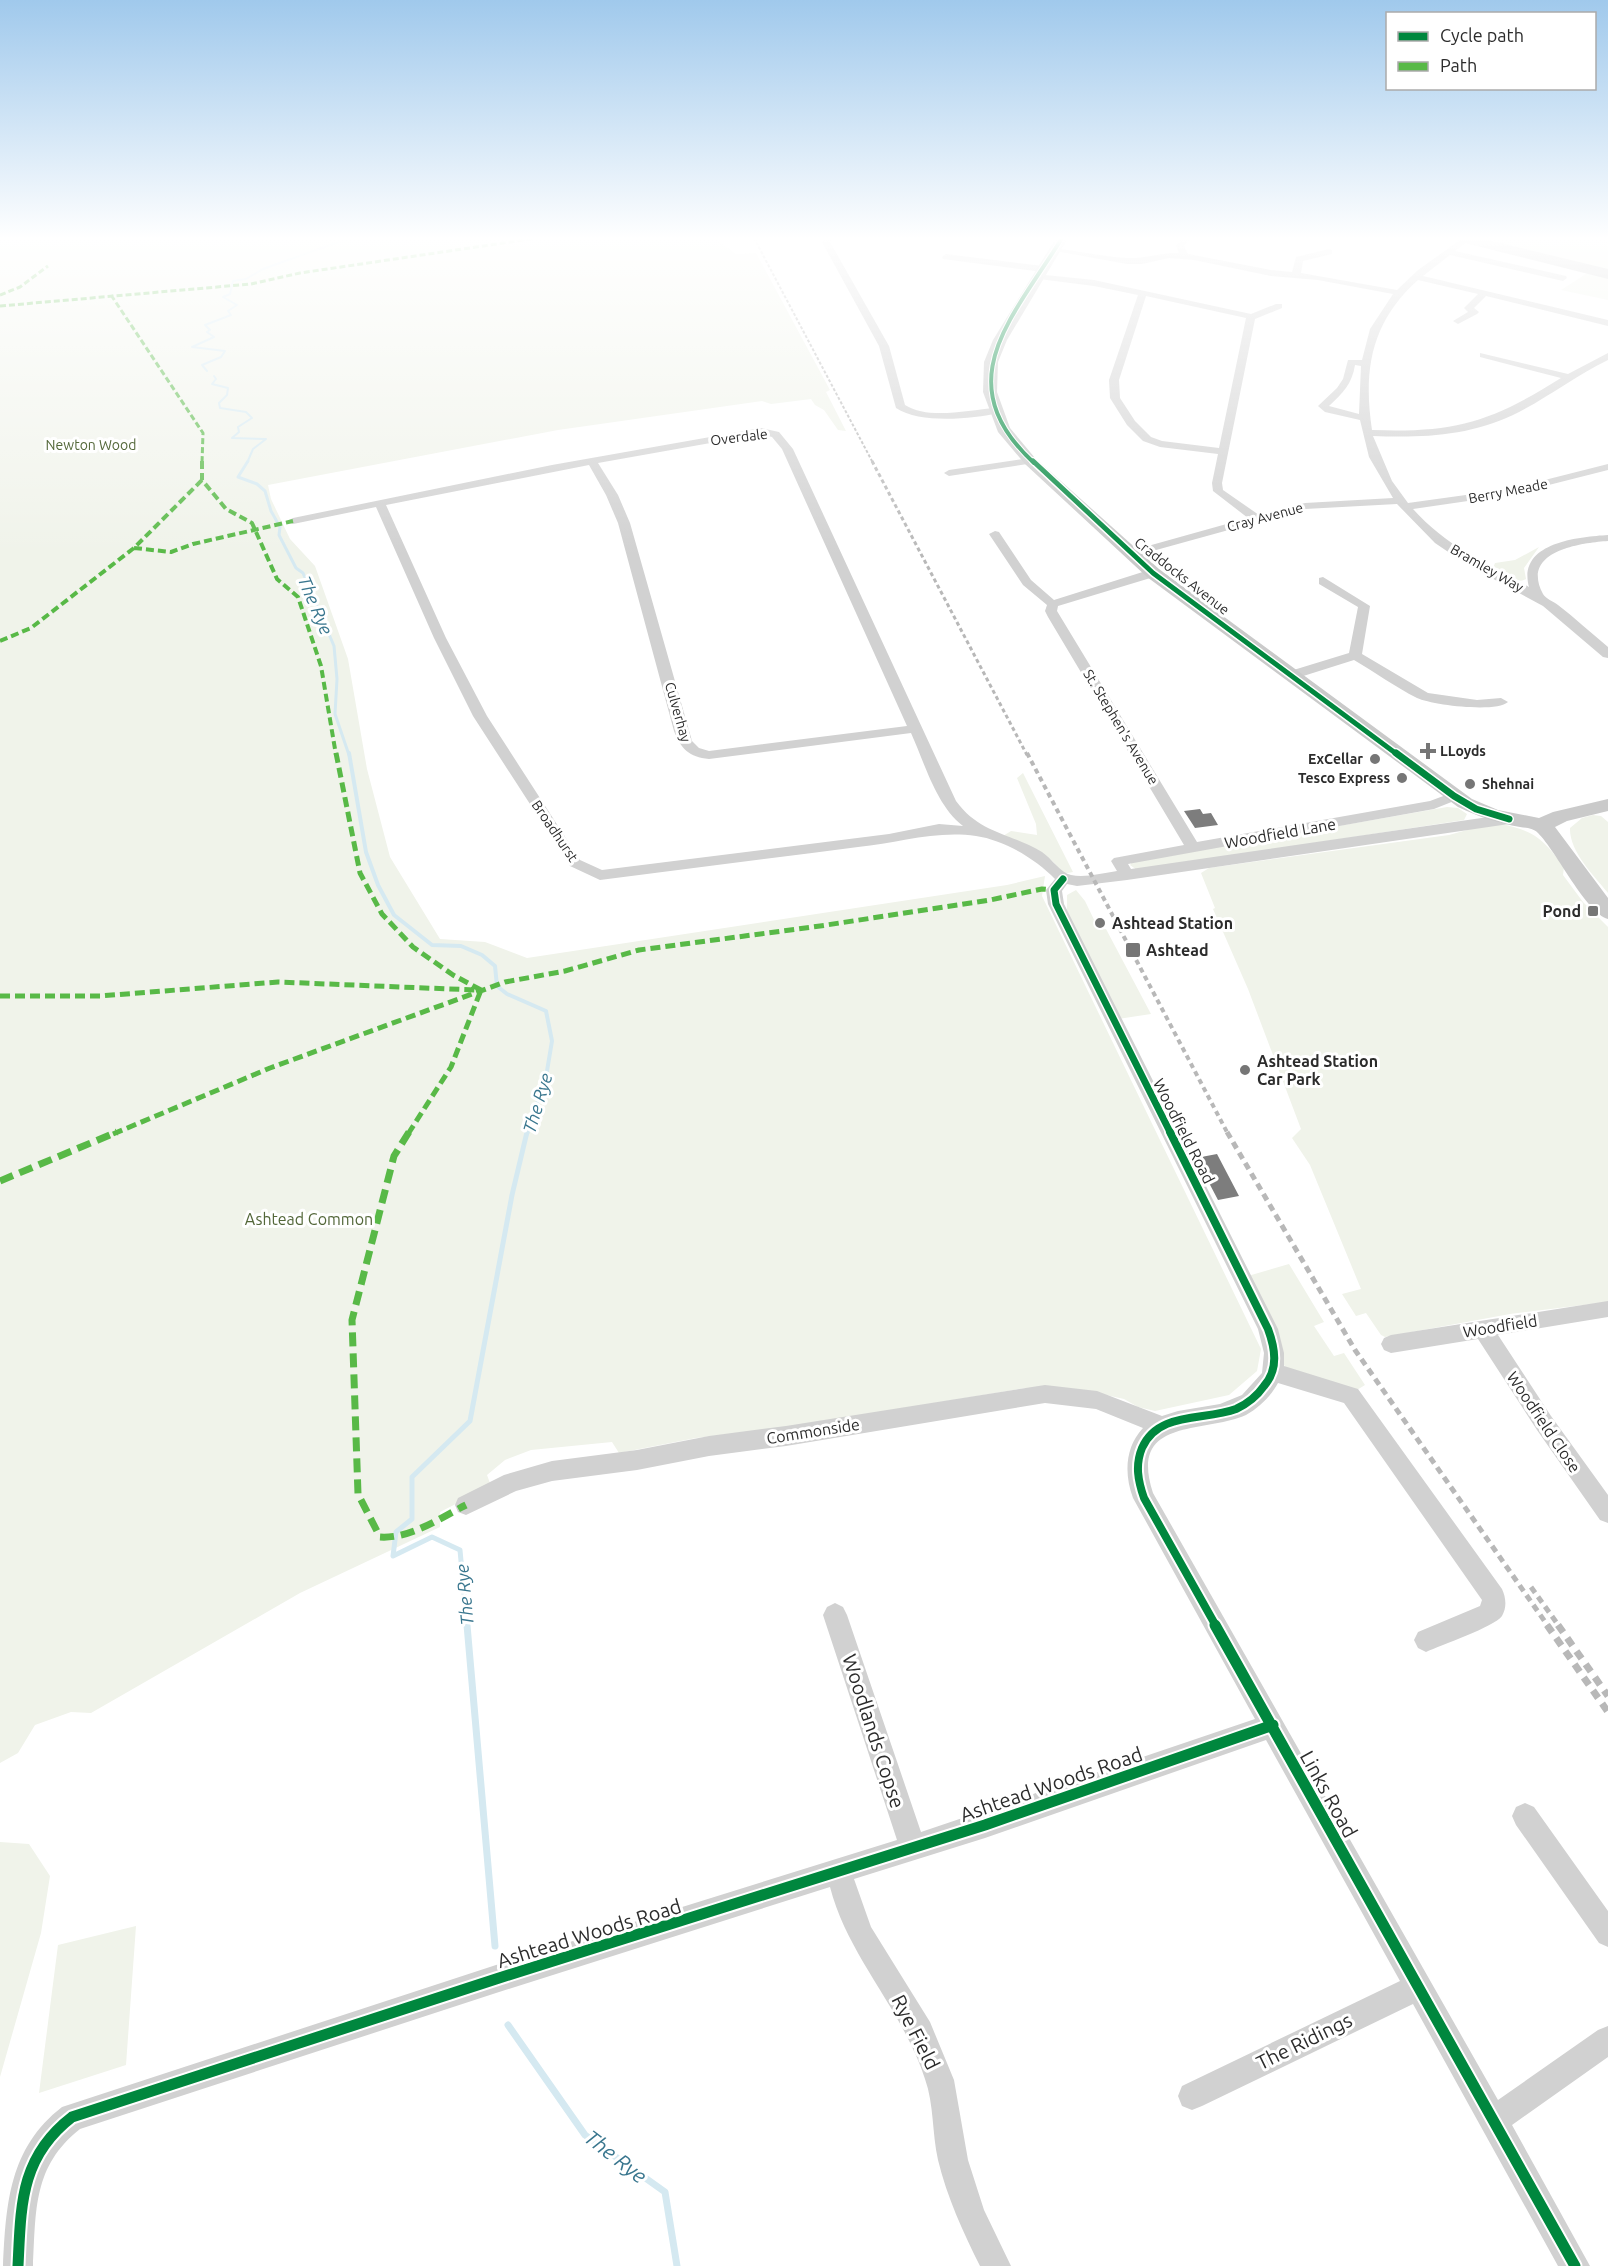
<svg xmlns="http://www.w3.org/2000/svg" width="1608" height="2266" font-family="Ubuntu,sans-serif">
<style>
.green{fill:#f0f3ea}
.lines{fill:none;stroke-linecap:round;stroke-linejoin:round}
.stream-far4{stroke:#d5e9f1;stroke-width:2}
.stream-far3{stroke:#d5e9f1;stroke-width:3}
.stream-far2{stroke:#d5e9f1;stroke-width:4}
.stream-far1{stroke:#d5e9f1;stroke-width:5}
.stream{stroke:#d5e9f1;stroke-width:7}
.building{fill:#7d7d7d}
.street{fill:#d1d1d1;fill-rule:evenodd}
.secondary{fill:#cacaca;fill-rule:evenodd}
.highway{fill:#bebebe;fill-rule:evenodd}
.rail-far4{stroke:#b8b8b8;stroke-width:2;stroke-dasharray:3 2;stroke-linecap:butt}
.rail-far3{stroke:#b8b8b8;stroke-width:3;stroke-dasharray:4 3;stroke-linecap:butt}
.rail-far2{stroke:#b8b8b8;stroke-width:4;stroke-dasharray:5 4;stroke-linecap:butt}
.rail-far1{stroke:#b8b8b8;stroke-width:5;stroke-dasharray:7 5;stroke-linecap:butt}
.rail{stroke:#b8b8b8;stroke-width:7;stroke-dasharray:9 7;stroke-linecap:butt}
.quiet-far3{stroke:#58b947;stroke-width:3;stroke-dasharray:6 3;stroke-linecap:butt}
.quiet-far2{stroke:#58b947;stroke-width:4;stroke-dasharray:8 4;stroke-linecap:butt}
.quiet-far1{stroke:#58b947;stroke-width:5;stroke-dasharray:10 5;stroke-linecap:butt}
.quiet{stroke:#58b947;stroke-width:7;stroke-dasharray:14 7;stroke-linecap:butt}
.cycleway-far4-casing{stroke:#fff;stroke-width:6}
.cycleway-far3-casing{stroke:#fff;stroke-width:8}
.cycleway-far2-casing{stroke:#fff;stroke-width:10}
.cycleway-far1-casing{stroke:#fff;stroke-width:12}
.cycleway-casing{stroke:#fff;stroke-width:15}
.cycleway-far4{stroke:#00873e;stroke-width:4}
.cycleway-far3{stroke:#00873e;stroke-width:5}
.cycleway-far2{stroke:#00873e;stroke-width:7}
.cycleway-far1{stroke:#00873e;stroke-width:8}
.cycleway{stroke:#00873e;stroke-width:11}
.poi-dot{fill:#767676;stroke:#fff;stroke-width:2}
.labels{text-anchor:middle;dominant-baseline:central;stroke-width:6;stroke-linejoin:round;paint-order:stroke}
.far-street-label{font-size:14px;fill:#2c2c2c;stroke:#fff}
.far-park-label{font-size:14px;fill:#536739;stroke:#fff}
.far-poi-label{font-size:14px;font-weight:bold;fill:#2c2c2c;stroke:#fff;text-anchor:start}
.street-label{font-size:16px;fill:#2c2c2c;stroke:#fff}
.poi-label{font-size:16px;font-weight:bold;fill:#2c2c2c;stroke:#fff;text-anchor:start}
.park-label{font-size:16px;fill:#536739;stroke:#fff}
.water-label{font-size:18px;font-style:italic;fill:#39768e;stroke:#fff}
.near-street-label{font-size:20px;fill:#2c2c2c;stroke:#fff}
.near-water-label{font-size:21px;font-style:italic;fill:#39768e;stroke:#fff}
</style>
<rect width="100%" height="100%" fill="#fff"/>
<path class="green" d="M0,238H715L736,254L756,253L830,390L826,392L846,431L838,430L824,410L815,405L811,399L771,404L762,401L558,430L268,485L271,499L290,539L315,566L348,659L367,769L390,857L440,939L485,942L527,958L1007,885L1045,876L1042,896L1261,1349L1257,1371L1229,1395L1155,1411L1138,1407L1124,1399L1088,1391L1025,1388L802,1425L696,1438L619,1453L612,1442L531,1450L505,1460L487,1475L491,1486L440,1512V1527L300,1593L91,1713L71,1712L35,1725L18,1753L0,1763Z
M1468,238H1608V272Z
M1589,272L1608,276V300L1561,290Z
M1539,547L1524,568L1526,579C1516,585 1502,575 1492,571L1495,563L1515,560Z
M1023,773L1073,872L1063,874C1051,853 1025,845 1003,836L1011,831L1037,835L1036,824L1017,778Z
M1447,807L1458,808L1467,814L1464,820L1137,870L1130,865L1132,862Z
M1593,815L1601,816L1608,822V893C1594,876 1569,851 1570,828L1582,818Z
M1502,824C1536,832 1543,839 1564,867L1563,875L1583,902L1608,927V1302L1510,1314L1385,1337L1381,1335L1366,1313L1356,1316L1342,1294L1361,1289L1310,1165L1292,1138L1301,1129L1248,989L1213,909L1215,908L1201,873L1209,868L1449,835L1485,825Z
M1076,890L1085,901L1099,930L1106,929L1151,1014L1118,1019L1067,912V895Z
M1289,1264L1324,1322L1314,1326L1334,1356L1344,1353L1365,1385L1352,1393L1289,1371L1278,1358L1248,1276Z
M0,1842L29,1844L50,1876L41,1933L0,2077Z
M136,1926L126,2065L39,2093L58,1945Z"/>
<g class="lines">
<path class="stream-far4" d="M207,371L202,365L221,357L225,351L192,347L214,337L207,332L210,330L205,325L231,315L228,311L237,305L223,297L230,294L233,281L246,279L263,269L350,238
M214,376L216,379L212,384L228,388L227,395L219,403L220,408L246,412L252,418L238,427L239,432L232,438L266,439L253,449L247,463"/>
<path class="stream-far3" d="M248,461L238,477L257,484L265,491L271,511L280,527L279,535L296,568L303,573L334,646L337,679L335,714L349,755"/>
<path class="stream-far2" d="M349,753L366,852L378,885L394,915L432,945L461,946L482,955L495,966L497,986L507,994L546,1011L552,1041L546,1077L527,1134"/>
<path class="stream-far1" d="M467,1626L460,1550L432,1537L393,1556L396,1532L412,1519V1477L470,1421L512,1195L527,1132"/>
<path class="stream" d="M467,1625L495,1946
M508,2025L585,2135L665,2192L677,2266"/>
</g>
<path class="building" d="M1200,809L1203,814L1211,813L1218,825L1195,828L1184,811Z
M1217,1154L1239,1196L1218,1200L1196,1158Z"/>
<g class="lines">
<path class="street" d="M825,238H833L830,242L889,346L905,405C928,420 968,410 995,408L999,409V413C971,419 920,424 896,408L879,346L822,242Z
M1183,238H1192L1184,246L1188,254L1271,270L1292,272L1296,257L1329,249L1332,250V254L1303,261L1301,273L1397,290L1418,270L1463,238L1471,239L1455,251L1566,276L1567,278L1563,281L1450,255L1423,276L1608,320V326L1486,296L1474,308L1479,312L1477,314L1458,324L1453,321L1468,312L1464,308L1478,294L1418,280C1371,322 1363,370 1372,430C1455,433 1491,422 1561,378L1480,357V353L1568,374L1608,353V360C1575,376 1546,399 1513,415C1469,436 1421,438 1373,436L1392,481L1408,503L1509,489L1608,464V470L1509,495L1413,509C1446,546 1487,564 1529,587C1517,543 1577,537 1608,535V541C1580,543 1520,551 1543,594C1545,598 1554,602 1558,605C1575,618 1591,633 1608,647V658L1603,657L1543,606L1466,564L1435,543L1397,504L1305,509L1138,555H1130V551L1248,518L1213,491L1212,483L1218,454L1160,447L1143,441L1127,425L1110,398L1109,380L1138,295L1094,286L1039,279L1036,278V274L1094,280L1251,314L1276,304H1282V308L1255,319L1222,483L1223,490L1259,515L1305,503L1393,498L1369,457L1360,420L1325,412L1318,406L1337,388L1343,379L1348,360H1362L1370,329L1393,294L1318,280L1271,276L1194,260L1169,258L1142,264H1127L1050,250L1054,248C1078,251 1104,257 1128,258C1146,259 1162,252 1179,253L1176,246ZM1146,296L1246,318L1219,448L1162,441L1151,437L1135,421L1120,398L1119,380ZM1355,365L1361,366L1359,414L1329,406C1343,393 1352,384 1355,365Z
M946,254L1043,266L1047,269L1043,272L943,259L942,257Z
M761,428L779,432L793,449L956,801C980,834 1011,833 1042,852C1051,858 1061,873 1071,875C1085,878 1103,873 1117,871L1111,861L1114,858L1184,845L1048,617L1045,611L1047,605L1023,585L989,534L995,531L999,532L1031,580L1054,600L1149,570L1153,569L1159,573L1157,576L1058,606L1057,611L1197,842L1430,801L1454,792L1461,796L1459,799L1434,809L1128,864L1131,869L1509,814L1516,819L1509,824L1127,880L1077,886L1067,884L1062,891L1064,904L1278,1329L1284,1353V1366L1358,1389L1502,1589C1506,1598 1507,1607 1502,1616C1494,1627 1441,1645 1426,1652L1418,1648L1414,1640L1418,1632L1480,1606L1482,1600L1344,1403L1278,1383C1271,1396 1259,1408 1246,1415C1203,1434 1128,1417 1153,1493L1498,2100L1598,2030L1608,2026V2057L1512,2125L1590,2266H1558L1413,2004L1202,2106L1192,2110L1182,2106L1178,2096L1182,2086L1400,1981L1266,1740L985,1838L854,1879L871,1927L930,2022L954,2080L968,2160L984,2210L1011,2266H980C963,2232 947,2197 938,2160C932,2133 934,2104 925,2079C903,2010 848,1957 830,1887L496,1993L80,2129C33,2166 36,2210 33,2266H3C6,2204 9,2148 62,2107L496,1965L897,1840L823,1615L827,1607L835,1603L843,1607L847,1615L921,1832L1255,1719L1133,1498C1124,1474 1125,1447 1143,1428L1096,1409L1045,1403L786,1446L709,1456L637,1470L552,1481L516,1491L466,1515L458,1512L455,1505L458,1498L504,1475L552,1461L637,1450L709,1436L786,1426L1045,1385L1097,1391L1162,1416L1178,1411L1220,1404L1242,1395L1262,1373L1264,1353L1258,1329L1048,904L1046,890L1055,879C1036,859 1004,840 976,836C936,830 898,843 858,847C772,858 686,869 600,880L570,866L473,716L434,638L376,507L293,524L287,521L293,518L552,465ZM761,434L772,437L782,449L907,726L709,751L699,748L692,741L630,523L618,495L598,463ZM589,465L606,495L618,523L674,731C681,749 689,757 709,759L911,733C925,764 936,805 963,826L939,824L889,834L602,870L580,860L487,716L446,638L386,505Z
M1030,458L1035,461L1034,463L949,476L944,473L949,470Z
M1323,577L1370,606L1362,654L1428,693L1477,700L1501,698L1508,702C1496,713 1432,705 1417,698C1395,687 1375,672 1354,660L1297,678H1287L1286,675L1287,672L1349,653L1358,607L1319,584V578Z
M1608,1301V1317L1498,1335L1551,1416L1608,1495V1523L1600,1520L1537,1430L1478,1339L1391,1353L1384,1350L1381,1344L1384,1338L1391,1335Z
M1525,1803L1534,1807L1608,1911V1947L1599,1943L1516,1825L1512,1816L1516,1807Z"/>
<path class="secondary" d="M1056,238H1068L1007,340L998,362L997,392L1010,428L1035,458L1159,569L1472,799L1498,810L1539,818L1553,812L1608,799V811L1567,821L1555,827L1608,898V919C1586,913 1557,852 1538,833C1533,828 1527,828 1520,827C1498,823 1479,817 1458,807L1147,577L1025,464L998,432L983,392L984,362L993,340Z"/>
<path class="highway" d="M1454,238H1480L1608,269V279L1457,241Z"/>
<path class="rail-far4" d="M754,238L873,463"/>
<path class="rail-far3" d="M872,461L1027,755"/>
<path class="rail-far2" d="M1027,753L1228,1134"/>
<path class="rail-far1" d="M1227,1132L1355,1350L1548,1626
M1531,1587L1559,1626"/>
<path class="rail" d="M1547,1625L1608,1712
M1558,1625L1608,1696"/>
<path class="quiet-far3" d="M0,295L20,287L48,266
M111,295L203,433L202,463
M0,306L251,284L300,273L537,238"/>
<path class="quiet-far2" d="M202,461V480L226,509L252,523L277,579L298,597L321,666L336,755
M134,548L171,552L193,544L293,521
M0,641L31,628L134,548L202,480"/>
<path class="quiet-far1" d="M336,753L360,873L382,914L413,947L453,975L481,990
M0,996H100L278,982L475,990
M113,1134L270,1068L505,982L565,971L639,950L820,926L990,900L1042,889L1054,890
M408,1134L451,1067L481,990"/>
<path class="quiet" d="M409,1132L394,1156L352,1320L358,1494L380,1537C410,1539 440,1518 466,1505
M0,1181L117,1132"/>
<defs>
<path id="cycleway-far4" d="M1034,463C946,381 1013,318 1062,238"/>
<path id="cycleway-far3" d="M1033,461L1153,573L1398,755"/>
<path id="cycleway-far2" d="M1396,753L1454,796L1476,809L1509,819
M1063,879L1054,890L1056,904L1171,1134"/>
<path id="cycleway-far1" d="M1170,1132L1268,1329C1275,1348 1279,1369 1264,1386C1257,1396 1247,1404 1236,1409C1204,1421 1158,1411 1142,1448C1135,1465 1138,1481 1144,1498L1216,1626"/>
<path id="cycleway" d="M1215,1625L1575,2266
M18,2266C21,2205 20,2157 72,2117L496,1979L985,1825L1273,1725"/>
</defs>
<use href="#cycleway-far4" class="cycleway-far4-casing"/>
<use href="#cycleway-far3" class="cycleway-far3-casing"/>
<use href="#cycleway-far2" class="cycleway-far2-casing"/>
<use href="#cycleway-far1" class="cycleway-far1-casing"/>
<use href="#cycleway" class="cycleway-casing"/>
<use href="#cycleway-far4" class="cycleway-far4"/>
<use href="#cycleway-far3" class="cycleway-far3"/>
<use href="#cycleway-far2" class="cycleway-far2"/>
<use href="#cycleway-far1" class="cycleway-far1"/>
<use href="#cycleway" class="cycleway"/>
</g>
<linearGradient id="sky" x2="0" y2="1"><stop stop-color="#a0c9ec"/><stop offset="0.43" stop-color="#fff"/><stop offset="1" stop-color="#fff" stop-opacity="0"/></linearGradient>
<rect width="1608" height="555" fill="url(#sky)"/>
<g class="poi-dot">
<path d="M1425 742h6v6h6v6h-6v6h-6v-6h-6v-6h6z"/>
<circle cx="1375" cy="759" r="6"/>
<circle cx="1402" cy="778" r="6"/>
<circle cx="1470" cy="784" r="6"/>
<rect x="1587" y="905" width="12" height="12" rx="3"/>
<circle cx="1100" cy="923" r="6"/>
<rect x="1125" y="942" width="16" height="16" rx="3"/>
<circle cx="1245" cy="1070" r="6"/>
</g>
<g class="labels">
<g class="far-street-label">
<text transform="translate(739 437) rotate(-7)">Overdale</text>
<text transform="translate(1508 491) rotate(-11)">Berry Meade</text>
<text transform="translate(1265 517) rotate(-15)">Cray Avenue</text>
<text transform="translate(1487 568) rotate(30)">Bramley Way</text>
<text transform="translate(1182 576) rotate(38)">Craddocks Avenue</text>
<text transform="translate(678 712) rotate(74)">Culverhay</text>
<text transform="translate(1121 727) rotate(59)">St. Stephen's Avenue</text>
<text transform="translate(555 831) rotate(56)">Broadhurst</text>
</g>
<g class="far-park-label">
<text x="91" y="445">Newton Wood</text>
</g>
<g class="far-poi-label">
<text x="1440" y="751">LLoyds</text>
<text x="1363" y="759" text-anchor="end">ExCellar</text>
<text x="1390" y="778" text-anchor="end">Tesco Express</text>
<text x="1482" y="784">Shehnai</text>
</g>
<g class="street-label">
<text transform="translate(1280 833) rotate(-10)">Woodfield Lane</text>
<text transform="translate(1184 1131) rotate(63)">Woodfield Road</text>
<text transform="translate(1500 1326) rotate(-9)">Woodfield</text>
<text transform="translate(1544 1422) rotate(56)">Woodfield Close</text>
<text transform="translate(813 1431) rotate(-9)">Commonside</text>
</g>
<g class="poi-label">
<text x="1581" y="911" text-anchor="end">Pond</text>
<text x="1112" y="923">Ashtead Station</text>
<text x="1146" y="950">Ashtead</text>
<text x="1257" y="1061">Ashtead Station<tspan x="1257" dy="18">Car Park</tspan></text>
</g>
<g class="park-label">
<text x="309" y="1219">Ashtead Common</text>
</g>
<g class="water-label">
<text transform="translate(316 605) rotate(67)">The Rye</text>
<text transform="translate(537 1103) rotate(-73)">The Rye</text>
<text transform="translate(464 1595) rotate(-95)">The Rye</text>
</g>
<g class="near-street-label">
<text transform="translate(874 1731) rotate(72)">Woodlands Copse</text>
<text transform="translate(1051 1784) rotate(-19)">Ashtead Woods Road</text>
<text transform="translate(1329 1794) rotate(61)">Links Road</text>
<text transform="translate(589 1933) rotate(-17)">Ashtead Woods Road</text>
<text transform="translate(916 2032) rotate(63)">Rye Field</text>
<text transform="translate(1304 2041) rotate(-26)">The Ridings</text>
</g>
<g class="near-water-label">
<text transform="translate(616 2156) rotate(38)">The Rye</text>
</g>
</g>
<rect x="1386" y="12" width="210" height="78" fill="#ffffff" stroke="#ababab" stroke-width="1.5"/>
<rect x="1398" y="32" width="30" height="9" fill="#00873e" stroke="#ababab" stroke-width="1.5"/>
<text x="1440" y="42" font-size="18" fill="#2c2c2c">Cycle path</text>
<rect x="1398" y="62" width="30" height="9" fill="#58b947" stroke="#ababab" stroke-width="1.5"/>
<text x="1440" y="72" font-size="18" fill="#2c2c2c">Path</text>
</svg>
